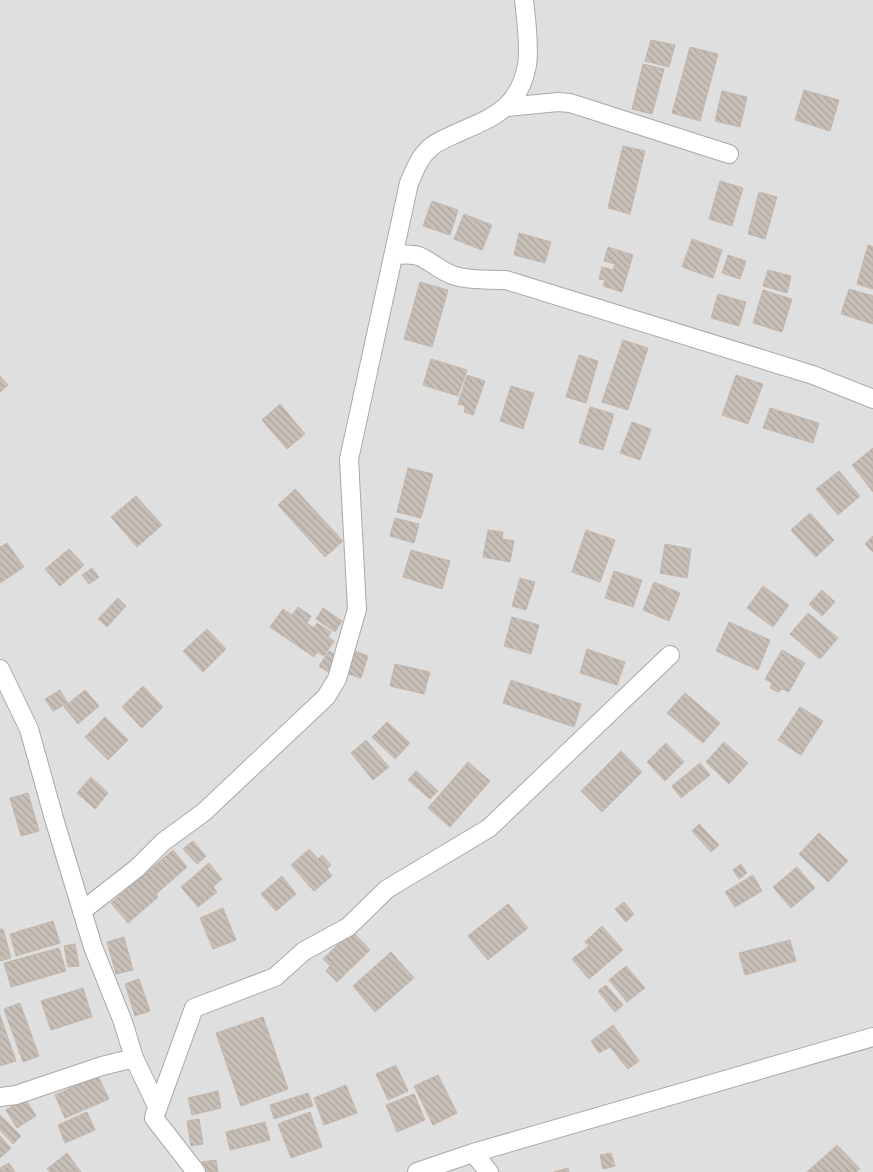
<svg xmlns="http://www.w3.org/2000/svg" width="873" height="1172" font-family="Signika,sans-serif">
<style>
.residential{fill:#e0dfdf}
.building{fill:url(#building-back-hatch);stroke:#c4b6ab}
.lines{fill:none;stroke-linecap:round;stroke-linejoin:round}
.minor-casing{stroke:#a9a9a9;stroke-width:20}
.minor{stroke:#fff;stroke-width:18}
</style>
<defs>
<pattern id="building-back-hatch" width="6" height="6" patternUnits="userSpaceOnUse" patternTransform="scale(1.25)"><rect width="6" height="6" fill="#c7bfb8"/><path d="M-1 5l2 2M0 0l6 6M5-1l2 2" fill="none" stroke="#aba49e"/></pattern>
</defs>
<rect width="100%" height="100%" fill="#f2efe9"/>
<path class="residential" d="M0,0H873V1172H0Z"/>
<path class="building" d="M651,40L675,45L669,67L645,61Z
M690,47L718,54L700,121L672,113Z
M643,64L664,69L652,114L632,109Z
M804,90L839,100L830,131L795,120Z
M722,91L747,97L740,127L715,121Z
M623,146L645,151L630,214L608,208Z
M720,181L743,188L732,226L709,219Z
M759,192L777,197L765,239L748,234Z
M432,201L458,210L450,235L423,226Z
M464,214L492,225L482,250L454,239Z
M519,233L551,242L545,263L514,255Z
M692,239L722,250L713,278L682,267Z
M868,245L873,247V289L857,284Z
M608,247L633,255L622,292L603,286L605,280L599,279L602,267L613,270L615,264L604,261Z
M728,255L746,261L740,279L722,273Z
M768,270L791,276L787,293L763,286Z
M420,282L448,290L432,347L404,339Z
M849,289L873,296V324L841,314Z
M763,290L792,299L782,332L753,323Z
M718,294L746,302L739,326L711,318Z
M623,340L648,348L628,410L602,402Z
M579,355L598,361L586,403L566,397Z
M431,359L467,370L458,396L423,385Z
M467,375L485,381L473,415L464,412L465,406L458,404Z
M736,375L763,384L748,424L722,415Z
M0,376L8,385L0,392Z
M511,386L534,393L523,429L500,421Z
M280,404L305,434L287,449L262,420Z
M590,407L614,414L603,450L579,443Z
M770,408L819,423L813,443L763,428Z
M632,422L651,429L640,460L620,453Z
M873,448V492L852,465Z
M408,468L433,474L421,518L397,512Z
M839,471L860,496L838,515L816,489Z
M295,489L343,541L325,557L278,505Z
M136,496L162,525L137,547L111,517Z
M810,513L834,540L816,557L791,530Z
M395,518L419,524L414,543L390,536Z
M488,530L503,532L502,539L514,541L510,562L483,557Z
M586,530L615,540L600,582L572,572Z
M873,536V552L865,544Z
M7,543L24,567L0,583V547Z
M665,544L691,549L687,578L660,573Z
M69,549L84,565L60,586L45,569Z
M411,550L450,561L442,589L403,577Z
M92,568L99,577L89,584L82,575Z
M614,571L642,580L633,607L605,598Z
M520,578L535,582L526,610L512,606Z
M654,582L680,593L669,621L643,610Z
M763,586L789,605L773,627L747,608Z
M822,590L835,602L822,616L809,604Z
M118,598L126,606L107,627L98,619Z
M298,607L311,616L307,623L314,628L317,623L331,632L328,637L334,641L324,656L317,652L314,657L270,627L283,609L292,615Z
M323,608L342,621L335,632L316,619Z
M808,613L838,638L820,659L790,634Z
M512,617L539,625L531,654L504,646Z
M729,622L770,640L758,670L716,651Z
M207,629L226,649L203,672L183,651Z
M587,649L625,662L617,685L580,673Z
M782,650L805,663L789,692L782,689L778,692L770,688L772,683L765,679Z
M329,651L337,656L328,672L319,666Z
M354,651L368,656L361,678L347,674Z
M395,664L430,672L424,694L390,686Z
M511,680L581,704L574,727L503,703Z
M143,686L163,707L142,728L122,707Z
M60,690L68,703L53,711L45,699Z
M85,690L99,706L78,724L64,707Z
M685,693L720,723L703,743L667,713Z
M800,707L823,721L801,755L778,740Z
M105,717L128,740L108,760L85,737Z
M387,722L410,743L395,759L372,737Z
M366,740L389,767L373,780L351,753Z
M724,742L748,763L729,784L706,762Z
M666,743L684,762L665,781L647,762Z
M621,751L642,772L602,812L581,791Z
M468,762L490,781L450,827L428,808Z
M700,763L710,775L681,798L672,786Z
M416,771L438,791L430,799L408,780Z
M91,777L108,793L95,809L77,793Z
M28,793L39,831L21,836L10,798Z
M699,824L719,845L711,852L692,831Z
M819,833L848,861L828,882L799,854Z
M193,841L206,856L197,864L183,849Z
M309,849L318,859L322,855L331,865L327,869L332,876L314,891L291,865Z
M173,850L187,867L156,894L158,897L128,923L111,903Z
M209,863L222,879L213,887L217,892L198,907L181,887Z
M741,864L747,873L739,879L733,870Z
M797,867L815,888L791,908L773,887Z
M753,875L762,891L735,907L725,892Z
M282,876L296,894L276,911L261,894Z
M624,902L634,914L626,922L615,909Z
M508,904L528,928L488,960L468,936Z
M223,908L236,940L213,949L200,918Z
M53,921L60,943L16,956L10,934Z
M602,926L623,950L589,979L572,959L589,946L585,942Z
M0,929H3L11,958L0,961Z
M352,931L370,950L337,982L326,971L330,966L323,959Z
M124,937L133,970L116,974L107,942Z
M790,940L796,961L745,975L739,953Z
M75,944L79,966L68,967L64,946Z
M59,948L66,971L11,987L4,963Z
M391,952L414,978L375,1012L353,986Z
M626,966L645,988L627,1002L609,980Z
M139,979L150,1011L135,1016L125,984Z
M606,985L623,1005L615,1012L598,991Z
M83,988L92,1017L51,1030L41,1001Z
M20,1003L39,1056L23,1062L4,1009Z
M0,1015L16,1061L0,1066Z
M263,1017L288,1089L241,1106L216,1033Z
M613,1025L639,1061L628,1069L610,1047L599,1053L591,1041Z
M396,1065L408,1091L388,1100L376,1074Z
M438,1075L457,1113L433,1125L414,1086Z
M98,1076L109,1099L65,1118L55,1095Z
M346,1085L357,1113L324,1125L314,1098Z
M218,1091L221,1108L192,1115L188,1098Z
M308,1093L313,1106L274,1119L270,1105Z
M414,1094L425,1120L397,1132L386,1105Z
M25,1098L36,1116L17,1128L6,1110Z
M87,1112L95,1130L65,1143L58,1125Z
M310,1112L322,1147L291,1158L278,1124Z
M0,1115L21,1136L13,1144L0,1130Z
M199,1119L203,1144L191,1146L187,1121Z
M265,1122L270,1140L230,1150L226,1132Z
M0,1136L11,1148L0,1158Z
M837,1145L860,1169L856,1172H807Z
M67,1153L81,1172H50L47,1169Z
M611,1153L615,1166L603,1169L600,1155Z
M216,1160L218,1172H203L202,1162Z
M9,1163L15,1172H0V1168Z
M568,1168L569,1172H554Z"/>
<g class="lines">
<defs>
<path id="minor" d="M507,107L558,102L570,103L729,154
M394,255C403,255 412,253 421,257C433,263 442,272 455,276C471,281 489,279 506,280L813,375L873,399
M0,669L29,729L55,822L93,947L123,1022L134,1058L157,1106L154,1118L196,1172
M82,911L137,868L163,842L204,812L326,697L337,679L357,609L349,459L409,183C415,170 419,157 431,147C438,141 449,137 457,133C494,117 519,108 527,65C530,47 526,18 524,0
M0,1097L16,1095L102,1066L134,1058
M154,1118L194,1008L275,977L304,951L348,927L387,889L489,828L670,655
M473,1153L489,1172
M417,1172L473,1153L873,1037"/>
</defs>
<use href="#minor" class="minor-casing"/>
<use href="#minor" class="minor"/>
</g>
</svg>
